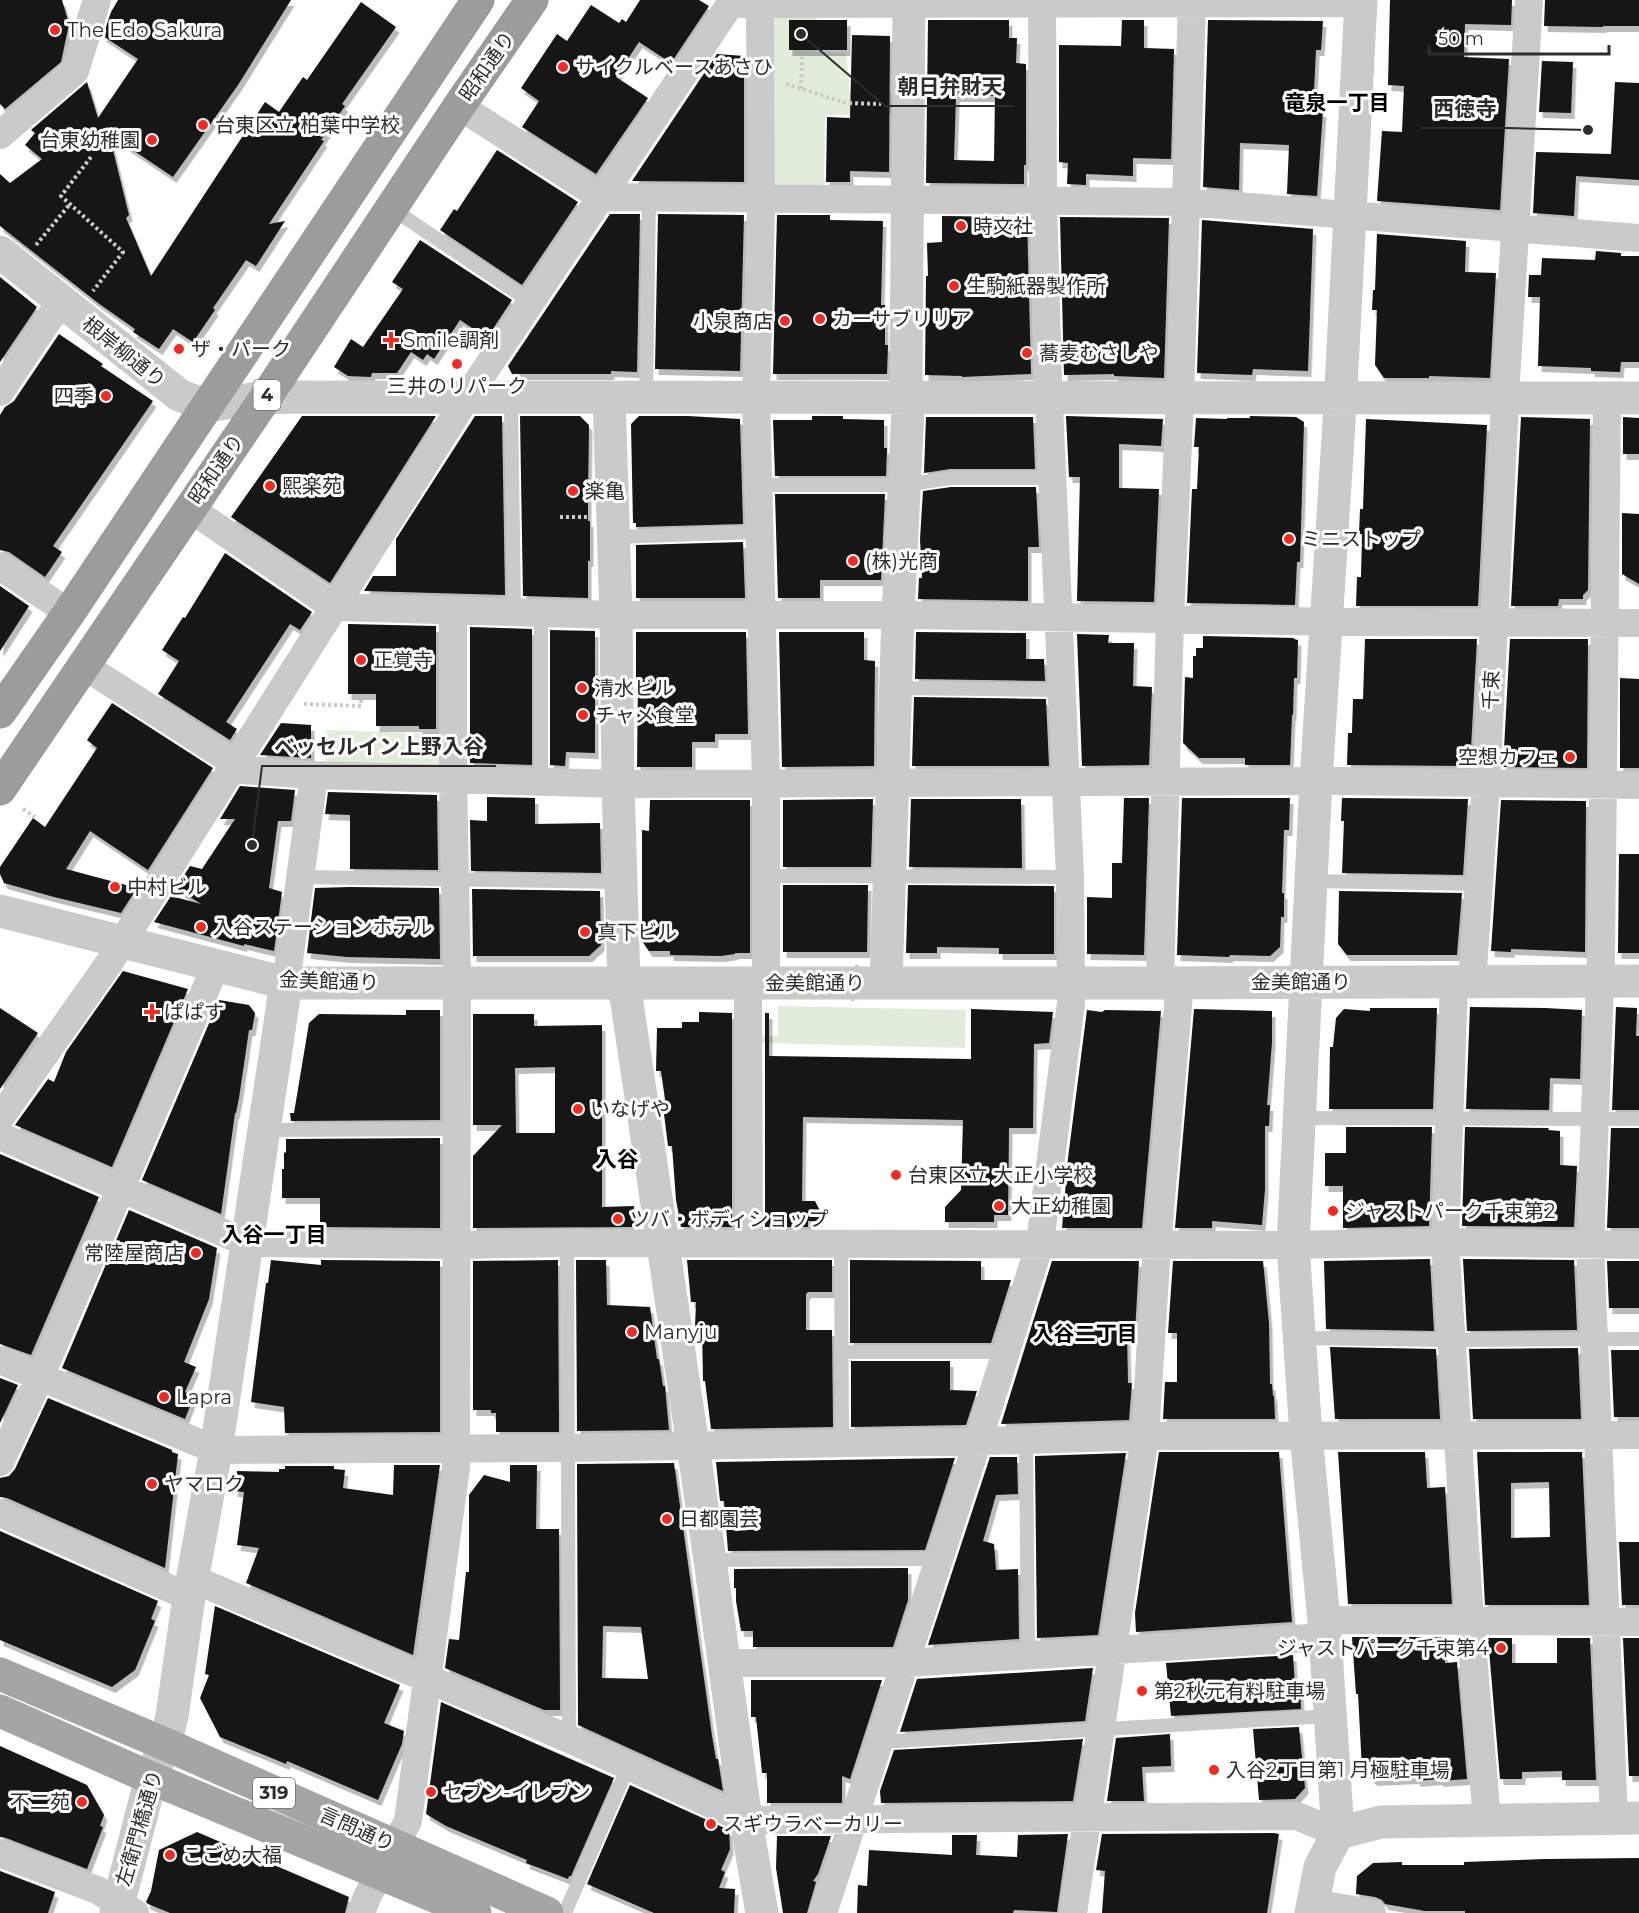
<svg xmlns="http://www.w3.org/2000/svg" width="1639" height="1913" font-family="Montserrat,'Noto Sans JP',sans-serif">
<style>
.green{fill:#e1ecda}
.building{fill:#141414;fill-rule:evenodd;filter:url(#shadow)}
.lines{fill:none;stroke-linecap:round;stroke-linejoin:round}
.path{stroke:#cacaca;stroke-width:4;stroke-dasharray:3 3;stroke-linecap:butt}
.service{stroke:#cacaca;stroke-width:14}
.minor{stroke:#cacaca;stroke-width:28}
.tertiary{stroke:#cacaca;stroke-width:33}
.primary{stroke:#a5a5a5;stroke-width:33}
.trunk{stroke:#9c9c9c;stroke-width:33}
.path-bridge{stroke:#cacaca;stroke-width:4;stroke-dasharray:3 3;stroke-linecap:butt}
.poi-dot{fill:#f22a22;stroke:#fff;stroke-width:2}
.labels{text-anchor:middle;dominant-baseline:central;stroke-width:6;stroke-linejoin:round;paint-order:stroke}
.shield{fill:#fff;stroke:#6c6c6c;stroke-width:1.5}
.shield-label{font-size:18px;font-weight:bold;fill:#2d2d2d}
.poi-label{font-size:20px;fill:#2d2d2d;stroke:#fff;text-anchor:start}
.street-label{font-size:20px;fill:#2d2d2d;stroke:#fff}
.neighbourhood-label{font-size:21px;font-weight:bold;fill:#000;stroke:#fff}
.quarter-label{font-size:22px;font-weight:bold;fill:#000;stroke:#fff}
.leader{fill:none;stroke:#2d2d2d;stroke-width:2}
.callout-dot{fill:#2d2d2d;stroke:#fff;stroke-width:2}
.callout-label{font-size:21px;text-anchor:middle;font-weight:bold;fill:#2d2d2d;stroke:#fff;stroke-width:6;stroke-linejoin:round;paint-order:stroke}
</style>
<defs>
<filter id="shadow"><feDropShadow dx="3.5" dy="6" stdDeviation="0" flood-color="#0004"/></filter>
</defs>
<rect width="100%" height="100%" fill="#fff"/>
<path class="green" d="M768,11L817,12L815,52L846,53L850,92L896,94V114L825,115L824,193L766,195Z
M327,730L443,734L442,768L326,764Z
M778,1006L966,1010L965,1048L760,1043V1036H778Z"/>
<path class="building" d="M0,0H62L69,24L61,62L5,109L0,104Z
M118,0H291L238,85L173,177L109,134L129,215L126,218L151,276L265,102L279,112L303,77L307,80L361,2L396,27L342,104L345,106L321,140L324,141L269,224L285,221L256,266L246,260L213,308L215,310L193,342L173,329L159,349L133,332L135,329L98,303L0,226V174L10,183L42,159L25,145L35,133L31,130L87,82L98,118L138,59L103,36L111,12Z
M640,0H699L709,6L671,63L639,42L616,77L648,98L596,174L522,127L539,101L521,88L557,34L567,41L591,5L619,23L622,19L626,22Z
M1390,0H1512L1511,25L1465,24L1464,57L1509,59L1500,210L1377,201L1382,131L1402,132L1404,86L1388,85Z
M1545,0H1639V26H1603V27L1544,26Z
M789,20H847V50H789Z
M928,20H1009V38H1017L1016,63L1026,64V165H1024V184L926,183ZM956,96H995L994,161L954,160Z
M1122,20H1144V48L1174,49L1171,159L1133,158V176L1086,174V185L1067,184L1068,163L1059,162V45L1121,46Z
M1208,20L1323,21L1321,50H1316L1313,111H1323L1317,196L1287,194L1289,145L1240,143L1239,190L1203,187Z
M852,35L890,36L889,172L850,171V182H826L827,117L850,118Z
M717,54L744,56V182L632,181Z
M1542,61L1573,62L1571,113L1539,112Z
M1615,82L1639,83V180L1576,176L1574,216L1533,213L1536,152L1611,154Z
M497,150L578,202L522,285L440,230L454,209L457,211Z
M610,214H640L637,372L611,371V374H512L508,366Z
M658,214L744,215L740,371L655,369Z
M777,215H830V220L883,221L881,305H885V345H888L887,374H773Z
M942,216L1027,217L1031,374L962,377V376L925,375L926,276H928L927,243L942,242Z
M1060,217L1169,218L1164,378L1114,376V374L1064,375Z
M1202,220L1313,229L1308,371L1253,369L1252,375L1197,373Z
M1377,234L1466,241L1465,272L1496,273L1490,378L1429,376V378H1384L1375,365L1377,310H1372L1373,290H1375Z
M420,240L512,300L487,338L460,320L434,359L427,354L423,360L411,352L397,373H372L371,377L348,376L334,367L351,339L363,347L403,289L392,282Z
M1596,251L1621,253V256H1639V362H1621L1620,372L1591,371V368L1538,366L1540,297H1528L1529,275H1541L1542,258L1595,260Z
M0,277L37,307L0,362Z
M59,334L103,364L101,366L153,401L53,546L62,552L45,577L9,552L0,550V415L5,407L14,401Z
M302,416H436L330,583L231,517Z
M475,416H502L505,595L364,591L373,576H396V539Z
M520,416H580L589,425L588,500V521H590V561H588V598L523,596Z
M639,416H688L740,419L743,524L636,527V523H633L631,424Z
M812,416H843V419L884,420V448H887L886,476H775L773,420H812Z
M1066,416L1163,419L1161,446L1119,444V488L1159,489L1154,602L1077,601L1080,477H1069Z
M1250,416L1296,417L1304,422L1300,562H1297L1295,605L1187,603L1192,489H1197L1199,447H1194L1196,418L1227,419V418H1250Z
M926,417H1033L1035,469H950L924,473Z
M1521,417L1590,419L1588,590L1583,595V599H1559L1558,606H1511Z
M1623,417L1639,418V454H1623Z
M1366,419L1487,425L1478,606H1356L1357,577H1361L1362,534H1359L1360,509H1363Z
M951,487H1036L1039,547H1028V601L918,599L919,578H922L920,539L923,491Z
M775,494H885L881,580H820V598H778Z
M1622,513L1639,514V584L1622,574Z
M743,542L745,598H636V545Z
M225,553L312,612L300,630L290,624L226,722L237,729L230,740L158,694L179,661L162,650L183,617L185,618Z
M0,586L29,606L0,651Z
M348,624L436,626V729H419V726H376V694H348Z
M470,627L532,629V765L470,763Z
M550,630L595,631V753L566,752L565,766L550,765Z
M636,632H746L748,734H715V742H692V767H637L638,683H636Z
M779,632H864V660L875,661L874,766L782,767Z
M916,632L1026,633V659H1044L1045,681L915,679Z
M1077,634L1109,635L1108,643H1134L1133,686L1152,687L1149,765L1082,766Z
M1203,636L1294,638V639L1298,640L1297,678H1294L1293,715H1292L1290,765H1245V758H1199L1183,743L1185,677L1193,678V656H1196V648H1203Z
M1365,639H1477L1470,766L1347,765L1348,733H1352L1353,699H1363Z
M1510,639H1588L1587,768L1503,767Z
M1620,678L1639,679V768H1620Z
M914,697L1046,699L1049,766H912Z
M112,703L213,768L148,870L90,831L66,869L137,888L121,913L54,897L4,883L0,874V867L33,818L45,827L97,748L87,740Z
M281,723L311,725V758L260,755Z
M240,786L295,790L291,821H278L269,888L282,892L274,951L244,944V946L154,922L171,896L201,904L176,888L190,866L202,869L235,819H220Z
M328,792L437,795L438,870L350,869V815L325,814Z
M487,797L535,798V824L600,823L601,873L471,871L470,820L487,821Z
M1124,798H1149L1144,955L1087,954V897L1112,898V863H1122Z
M1182,798H1290L1289,830H1284L1282,893H1284V917H1281L1280,947L1270,956L1230,955L1229,957L1177,955Z
M1342,798L1468,799L1463,875L1342,873L1344,821H1341Z
M873,799L871,867H783V800Z
M911,799H1021L1022,868L909,867Z
M650,800H750V953H735V954L721,956L670,955V951H649L642,941V830L649,831Z
M1501,800L1586,801L1585,952L1511,949V952L1491,951Z
M1619,854H1639V953H1618Z
M783,885H868L867,952H783Z
M908,885L1054,886V954H999V948L937,947V953H906Z
M350,887L439,888L440,959L347,957L307,953L315,888Z
M472,889L600,891L601,945L589,956H473Z
M1339,891L1462,893L1457,955H1347L1338,944Z
M123,971L188,989L112,1167L15,1125L48,1079L54,1082L66,1052Z
M219,1000L249,1005L255,1013L252,1030H249L239,1098L236,1113H235L221,1214L142,1180Z
M1470,1007L1545,1008L1582,1010L1580,1079L1550,1078L1549,1110L1466,1109Z
M1616,1007L1637,1008L1636,1036H1639V1110H1612Z
M0,1008L38,1033L0,1089Z
M1370,1008H1437L1433,1109H1329L1330,1047H1333L1336,1018L1344,1009L1370,1011Z
M971,1009L1053,1012L1049,1043L1034,1044L1033,1128H1009L1008,1215H994V1222H945V1207L961,1190L963,1120L803,1117L802,1201H815L819,1209V1221H808V1227H765V1013H769V1056L971,1059Z
M1194,1009L1272,1011V1042L1267,1105H1270L1269,1126H1265V1189L1262,1225L1212,1221V1228H1175Z
M406,1010H440V1120L291,1121L290,1113H294L309,1023L319,1014L406,1015Z
M1087,1010L1102,1012L1105,1010L1161,1011L1142,1228H1062L1068,1158Z
M699,1012L732,1013V1227H681L676,1200L672,1146H668L664,1114H667L661,1071H656L657,1028H682V1022H699Z
M473,1014H534V1026L602,1025V1207L634,1206V1227L473,1228V1156L502,1125H473ZM555,1067V1133H516L515,1068Z
M1346,1127H1432L1429,1226L1343,1228V1186H1325V1153H1346Z
M1465,1127L1549,1128L1548,1130L1560,1131V1165L1577,1166L1574,1227L1462,1226Z
M1611,1128H1639V1228H1607Z
M440,1138V1228L320,1227V1198H282V1169H284V1153L286,1152V1139Z
M0,1154L99,1197L31,1355L0,1344Z
M129,1210L217,1248L209,1299L184,1362L196,1367L185,1392L194,1396L185,1419L62,1368Z
M1430,1259L1434,1331L1326,1329L1324,1261Z
M1463,1259L1574,1260L1577,1330L1467,1331Z
M271,1260L321,1265V1260L440,1261V1432L285,1433L284,1407L251,1402L266,1283H268Z
M558,1260L559,1432H496V1413H491V1410H473V1261Z
M576,1260H606L607,1305L650,1307L657,1359H659L663,1386H665L669,1430L577,1431Z
M687,1260H832V1292H808L806,1294V1330H832L833,1427L711,1429L705,1381H703L702,1327H695L696,1302H691Z
M850,1260L981,1261V1280H1011L991,1343H850Z
M1052,1261H1139L1135,1333H1127L1128,1383H1132L1129,1420L1001,1424Z
M1173,1261H1263L1269,1323L1270,1384H1272L1273,1396H1274L1275,1419H1163L1165,1382H1177V1333H1168Z
M1607,1261H1639V1308H1609Z
M1330,1347L1436,1349L1440,1419H1335Z
M1578,1348L1581,1419H1473L1469,1349Z
M1611,1350H1639V1417H1614Z
M851,1361H950V1390L977,1391L966,1425L851,1427Z
M0,1378L18,1385L0,1423Z
M48,1398L172,1450V1452L178,1454L165,1568L7,1498L0,1497V1478L9,1476L15,1469Z
M1159,1452H1279L1292,1622L1136,1632L1135,1613Z
M1338,1452H1425L1427,1488L1445,1487L1452,1604H1348Z
M1477,1452H1582L1589,1605H1485ZM1549,1482L1550,1537L1511,1538V1483Z
M1126,1453L1098,1635L1037,1638L1035,1456Z
M990,1457H1017L1018,1494L996,1495L983,1541L994,1544L996,1570L1018,1569L1019,1639L928,1645Z
M955,1458L925,1550L728,1551L724,1501H720L716,1462Z
M674,1463L712,1736L716,1759H718L723,1791L578,1725L577,1464ZM603,1626L641,1627L648,1679L602,1678Z
M394,1465H440L413,1655L246,1583L259,1548L237,1545L244,1492L234,1491L237,1471L279,1472V1469H285V1466H334V1469L345,1470L343,1488L393,1495Z
M510,1465H537L536,1529H559L560,1710H544L445,1668L449,1639L459,1640L466,1572H469V1495L484,1475L510,1482Z
M0,1531L158,1601L151,1619L155,1621L135,1670L112,1687L0,1640Z
M1619,1542H1639V1605H1622Z
M908,1568V1600L893,1647H753V1631H741L736,1601V1588H734V1569Z
M215,1606L400,1685L384,1723L404,1731L402,1744L378,1800L287,1761L286,1764L220,1737L200,1698L209,1675L205,1674Z
M1352,1637H1443L1445,1663L1457,1662L1467,1779L1440,1781L1439,1779L1417,1781L1416,1778L1374,1780L1362,1769L1358,1694H1356Z
M1488,1638H1512V1663H1557V1638H1590L1596,1780H1562V1771L1522,1772V1779H1500Z
M1623,1638H1639V1776H1629Z
M1293,1655L1295,1686H1300L1301,1709L1171,1716L1166,1663Z
M1093,1668L1085,1721L900,1732L917,1679Z
M751,1680H882L850,1779L842,1776V1803H767V1773H762L756,1717H751Z
M441,1702L614,1778L571,1876H569L568,1879L526,1863L527,1860L446,1826L426,1814Z
M1299,1727L1305,1788L1295,1799L1259,1800L1253,1729Z
M1170,1734L1171,1766L1142,1767L1144,1801H1107L1116,1738Z
M1083,1739L1073,1801L881,1803L880,1791L894,1750Z
M0,1746L87,1785L104,1815L100,1826L103,1827L87,1869L6,1838L0,1837Z
M630,1785L729,1830L730,1849L721,1870L725,1872L719,1888L735,1889L734,1913H654L587,1884Z
M197,1832L349,1897L345,1913H170L148,1904L146,1902L151,1891L159,1850Z
M1274,1833L1279,1834L1267,1913H1102L1105,1871L1096,1870L1102,1834Z
M1068,1834L1057,1912L1014,1910L1013,1913H857L858,1885L867,1886L869,1850L952,1855V1835H977L976,1855L1017,1857L1018,1835Z
M777,1836H831L818,1874L813,1881L816,1882L807,1913H783L776,1868Z
M1639,1858V1913H1465V1911H1425L1385,1904L1382,1900L1375,1897L1356,1894L1357,1876L1373,1863L1402,1862V1865H1464V1862L1544,1859Z
M0,1871L55,1892L48,1913H0Z"/>
<g class="lines">
<path class="path" d="M786,84L846,103L881,104
M801,89L802,57
M91,157L61,196L123,252L93,291
M36,245L70,204
M560,517H587
M304,704L361,706V698
M23,809L35,817"/>
<path class="service" d="M391,208L531,302
M511,397L514,612
M646,397L649,198
M757,485H904L950,478H1054
M614,537L759,532
M541,613V782
M896,688L1062,690
M765,876L1070,877
M301,877L621,882
M1311,881L1479,884
M1298,1118L1639,1119
M264,1130L457,1129
M841,1243L842,1443
M1299,1338L1452,1340L1639,1339
M841,1352H1005
M1026,1440L1028,1655
M710,1560L939,1559
M567,1738L569,1733L567,1243
M880,1742L1330,1716
M565,1913L628,1767"/>
<path class="minor" d="M760,3L761,209L756,397L766,783V983
M742,4L1361,3
M459,106L601,197L1185,202L1639,238
M0,135L75,71L97,0
M0,392L48,320L63,302
M1607,398L1601,958L1590,1245L1614,1819
M189,508L334,607L616,615H898L1348,622L1639,623
M0,566L69,613
M83,665L235,763L242,770L314,775L618,784L1339,781L1639,785
M1454,982L1445,1242L1470,1621L1487,1820
M1472,982L1486,783L1506,381L1529,0
M286,983L314,775
M748,983L749,1243
M1160,983L1170,618L1180,398L1192,0
M0,1118L109,963L467,397L733,0
M0,1136L247,1243L456,1245L567,1243L1293,1245L1445,1242L1639,1245
M0,1360L216,1450L567,1448L1026,1440L1145,1436L1639,1435
M0,1462L40,1377L216,965
M0,1513L189,1597
M193,1579L567,1738L746,1820L1297,1816L1338,1833
M1324,1620L1639,1622
M724,1663H905L1325,1637
M0,1853L97,1890L135,1913
M1312,1903L1372,1913
M361,1913L367,1897L408,1821L456,1467L457,983L453,779V610
M823,1913L984,1422L1040,1243L1071,1003L1070,877L1048,382L1043,201L1042,0
M1073,1913L1145,1436L1157,1245L1180,983"/>
<path class="tertiary" d="M0,252L179,395L207,406L266,397L1639,398
M609,397L616,615L618,784L624,983L710,1560L746,1820L762,1913
M0,911L286,983H1160L1639,981
M886,983L898,615L908,409L906,379L909,0
M1338,1833L1381,1822L1639,1818
M116,1913L151,1778L165,1744L172,1716L189,1597L216,1450L286,983
M1311,1913L1320,1867L1338,1833L1324,1620L1306,1435L1293,1245L1316,781L1340,407L1361,0"/>
<path class="primary" d="M0,1674L165,1744L547,1913
M0,1711L151,1778L475,1913"/>
<path class="trunk" d="M0,712L69,613L478,0
M0,789L266,397L459,106L532,0"/>
<path class="path-bridge" d="M851,999H856L857,965H854"/>
</g>
<g class="poi-dot">
<circle cx="55" cy="30" r="6"/>
<circle cx="563" cy="67" r="6"/>
<circle cx="203" cy="125" r="6"/>
<circle cx="152" cy="140" r="6"/>
<circle cx="961" cy="226" r="6"/>
<circle cx="954" cy="286" r="6"/>
<circle cx="820" cy="319" r="6"/>
<circle cx="785" cy="321" r="6"/>
<path d="M388 331h6v6h6v6h-6v6h-6v-6h-6v-6h6z"/>
<circle cx="179" cy="349" r="6"/>
<circle cx="1027" cy="353" r="6"/>
<circle cx="457" cy="364" r="6"/>
<circle cx="106" cy="396" r="6"/>
<circle cx="270" cy="486" r="6"/>
<circle cx="573" cy="491" r="6"/>
<circle cx="1289" cy="539" r="6"/>
<circle cx="853" cy="561" r="6"/>
<circle cx="361" cy="660" r="6"/>
<circle cx="582" cy="688" r="6"/>
<circle cx="583" cy="715" r="6"/>
<circle cx="1570" cy="757" r="6"/>
<circle cx="115" cy="887" r="6"/>
<circle cx="201" cy="927" r="6"/>
<circle cx="585" cy="932" r="6"/>
<path d="M149 1003h6v6h6v6h-6v6h-6v-6h-6v-6h6z"/>
<circle cx="578" cy="1109" r="6"/>
<circle cx="896" cy="1175" r="6"/>
<circle cx="999" cy="1206" r="6"/>
<circle cx="1333" cy="1211" r="6"/>
<circle cx="618" cy="1219" r="6"/>
<circle cx="196" cy="1253" r="6"/>
<circle cx="632" cy="1332" r="6"/>
<circle cx="164" cy="1397" r="6"/>
<circle cx="152" cy="1484" r="6"/>
<circle cx="667" cy="1519" r="6"/>
<circle cx="1501" cy="1648" r="6"/>
<circle cx="1142" cy="1691" r="6"/>
<circle cx="1214" cy="1770" r="6"/>
<circle cx="431" cy="1792" r="6"/>
<circle cx="82" cy="1802" r="6"/>
<circle cx="711" cy="1824" r="6"/>
<circle cx="170" cy="1855" r="6"/>
</g>
<g class="labels">
<g class="shield">
<rect x="253.5" y="380" width="27" height="30" rx="4.5"/>
<rect x="253" y="1778" width="42" height="30" rx="4.5"/>
</g>
<g class="shield-label">
<text x="267" y="395">4</text>
<text x="274" y="1793">319</text>
</g>
<g class="poi-label">
<text x="67" y="30">The Edo Sakura</text>
<text x="575" y="67">サイクルベースあさひ</text>
<text x="215" y="125">台東区立 柏葉中学校</text>
<text x="140" y="140" text-anchor="end">台東幼稚園</text>
<text x="973" y="226">時文社</text>
<text x="966" y="286">生駒紙器製作所</text>
<text x="832" y="319">カーサブリリア</text>
<text x="773" y="321" text-anchor="end">小泉商店</text>
<text x="403" y="340">Smile調剤</text>
<text x="191" y="349">ザ・パーク</text>
<text x="1039" y="353">蕎麦むさしや</text>
<text x="457" y="386" text-anchor="middle">三井のリパーク</text>
<text x="94" y="396" text-anchor="end">四季</text>
<text x="282" y="486">熙楽苑</text>
<text x="585" y="491">楽亀</text>
<text x="1301" y="539">ミニストップ</text>
<text x="865" y="561">(株)光商</text>
<text x="373" y="660">正覚寺</text>
<text x="594" y="688">清水ビル</text>
<text x="595" y="715">チャメ食堂</text>
<text x="1558" y="757" text-anchor="end">空想カフェ</text>
<text x="127" y="887">中村ビル</text>
<text x="213" y="927">入谷ステーションホテル</text>
<text x="597" y="932">真下ビル</text>
<text x="164" y="1012">ぱぱす</text>
<text x="590" y="1109">いなげや</text>
<text x="908" y="1175">台東区立 大正小学校</text>
<text x="1011" y="1206">大正幼稚園</text>
<text x="1345" y="1211">ジャストパーク千束第2</text>
<text x="630" y="1219">ツバ・ボディショップ</text>
<text x="184" y="1253" text-anchor="end">常陸屋商店</text>
<text x="644" y="1332">Manyju</text>
<text x="176" y="1397">Lapra</text>
<text x="164" y="1484">ヤマロク</text>
<text x="679" y="1519">日都園芸</text>
<text x="1489" y="1648" text-anchor="end">ジャストパーク千束第4</text>
<text x="1154" y="1691">第2秋元有料駐車場</text>
<text x="1226" y="1770">入谷2丁目第1 月極駐車場</text>
<text x="443" y="1792">セブン-イレブン</text>
<text x="70" y="1802" text-anchor="end">不二苑</text>
<text x="723" y="1824">スギウラベーカリー</text>
<text x="182" y="1855">こごめ大福</text>
</g>
<g class="street-label">
<text transform="translate(487 66) rotate(-55)">昭和通り</text>
<text transform="translate(124 352) rotate(39)">根岸柳通り</text>
<text transform="translate(216 469) rotate(-55)">昭和通り</text>
<text transform="translate(1491 690) rotate(-87)">千束</text>
<text transform="translate(329 981) rotate(2)">金美館通り</text>
<text x="1301" y="982">金美館通り</text>
<text x="815" y="983">金美館通り</text>
<text transform="translate(139 1828) rotate(-74)">左衛門橋通り</text>
<text transform="translate(357 1829) rotate(24)">言問通り</text>
</g>
<g class="neighbourhood-label">
<text x="1337" y="102">竜泉一丁目</text>
<text x="274" y="1234">入谷一丁目</text>
<text x="1085" y="1333">入谷二丁目</text>
</g>
<g class="quarter-label">
<text x="617" y="1159">入谷</text>
</g>
</g>
<path class="leader" d="M801 34L885 106H1014M1588 130L1508 128H1421M252 845L262 766H496"/>
<g class="callout-dot">
<circle cx="801" cy="34" r="6"/>
<circle cx="1588" cy="130" r="6"/>
<circle cx="252" cy="845" r="6"/>
</g>
<g class="callout-label">
<text x="950" y="94">朝日弁財天</text>
<text x="1465" y="116">西徳寺</text>
<text x="379" y="754">ベッセルイン上野入谷</text>
</g>
<path d="M1429 45v9h180v-9" fill="none" stroke="#2d2d2d" stroke-width="3"/>
<text x="1438" y="45" font-size="18" fill="#2d2d2d" stroke="#ffffff" stroke-width="4.5" paint-order="stroke">50 m</text>
</svg>
